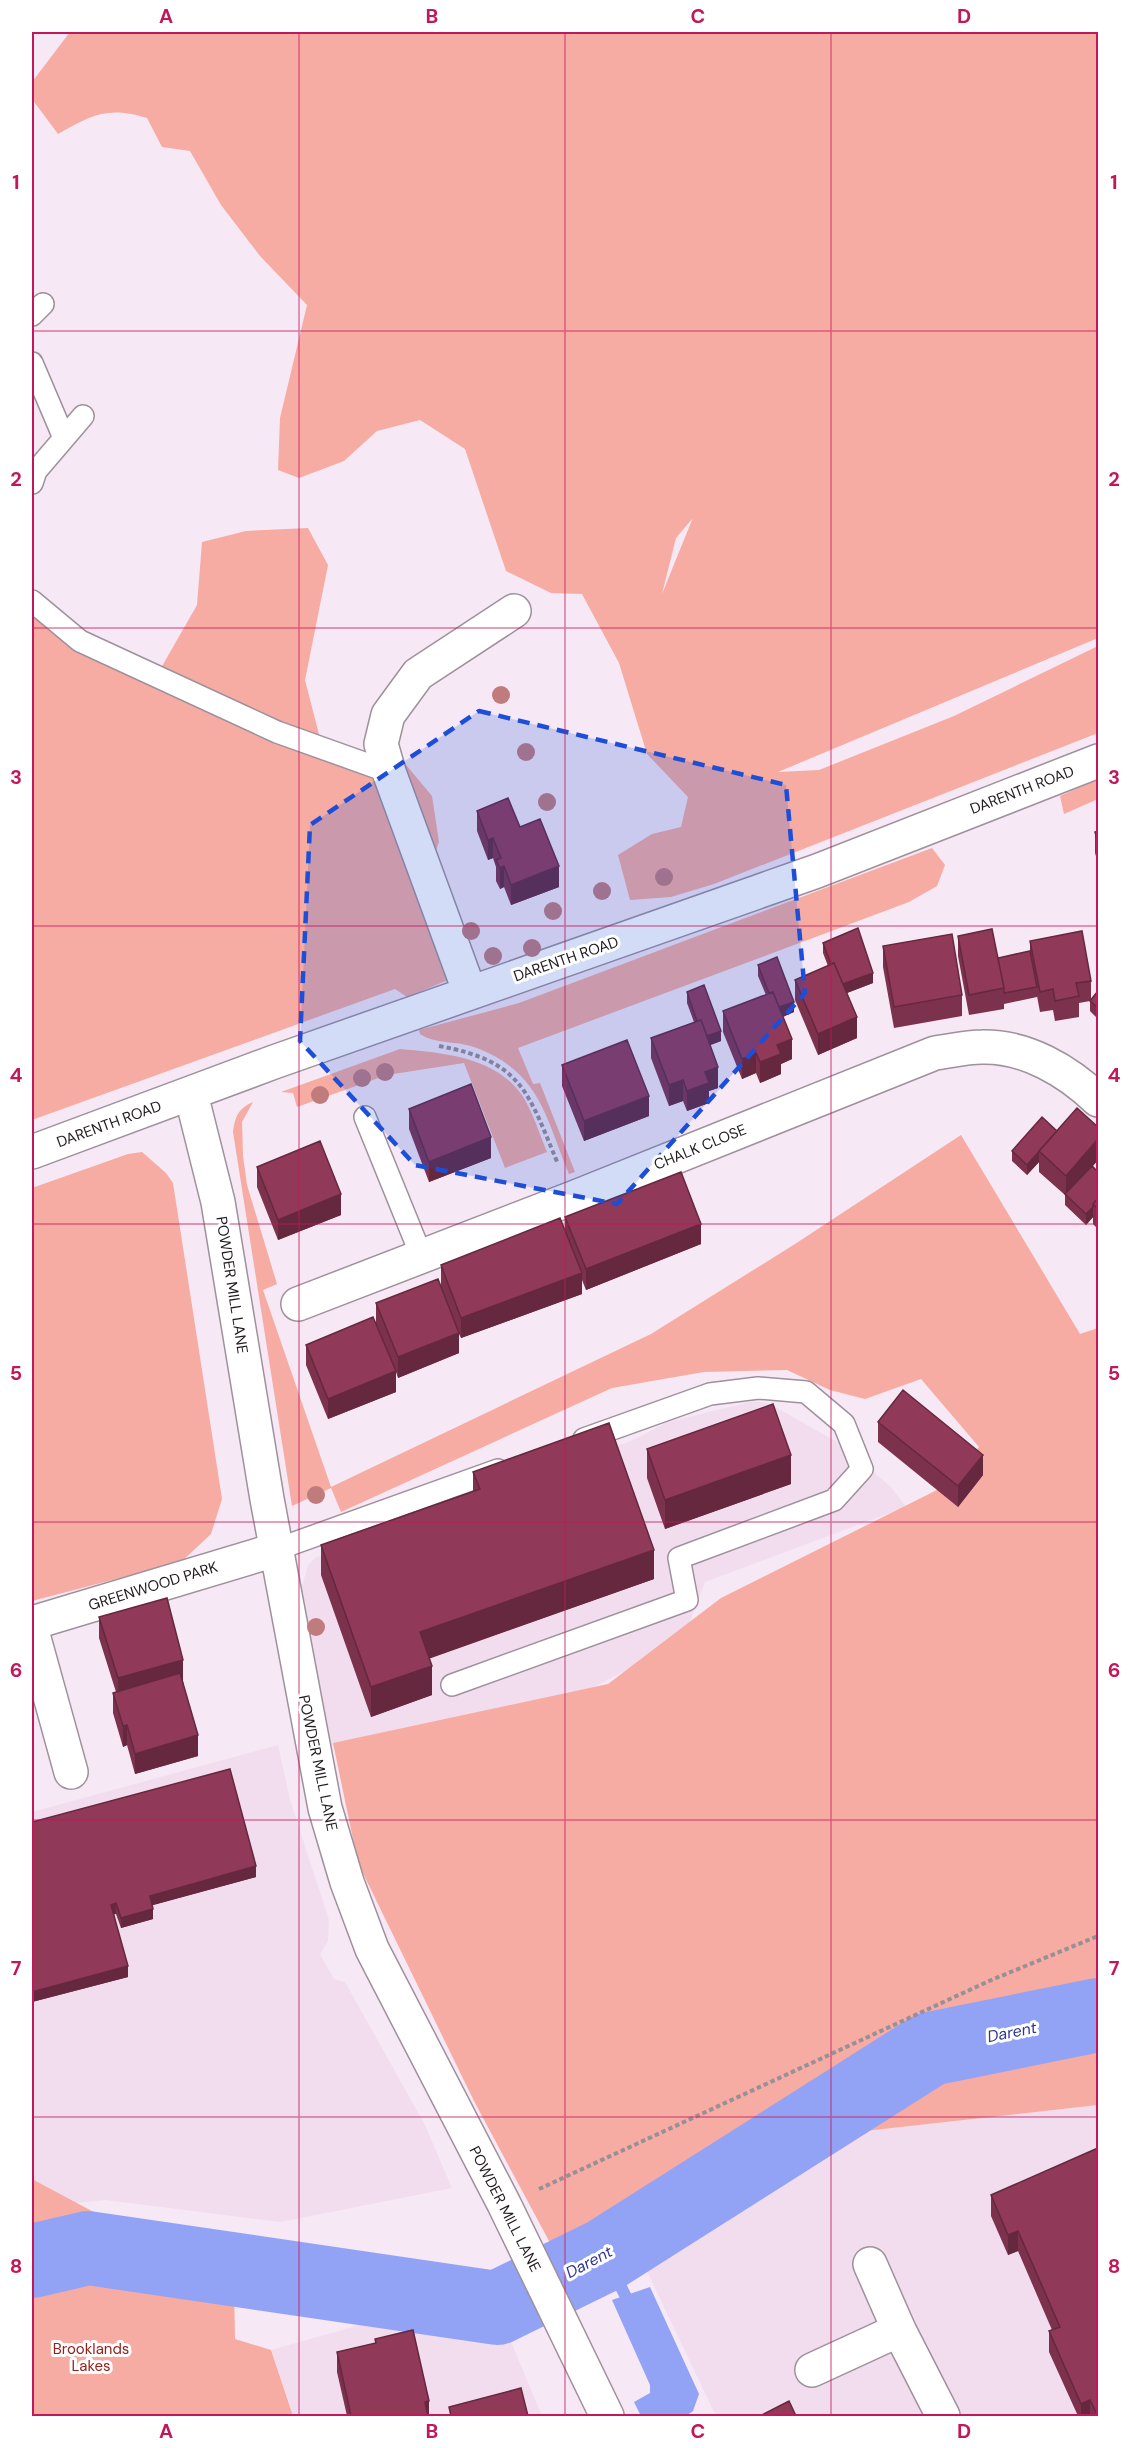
<svg xmlns="http://www.w3.org/2000/svg" width="1130" height="2448" font-family="'DM Sans',sans-serif">
<style>
.built{fill:#f2ddef}
.green{fill:#f6aca2;fill-rule:evenodd}
.water{fill:#92a3f6}
.lines{fill:none;stroke-linecap:round;stroke-linejoin:round}
.stream{stroke:#92a3f6;stroke-width:12}
.river{stroke:#92a3f6;stroke-width:74}
.lane-casing{stroke:#9e919c;stroke-width:24}
.street-casing{stroke:#9e919c;stroke-width:36}
.path{stroke:#998f97;stroke-width:4;stroke-dasharray:4.5 3;stroke-linecap:butt}
.lane{stroke:#fff;stroke-width:21}
.street{stroke:#fff;stroke-width:33}
.tree{fill:#c07b7d}
.wall{fill:#7c314d}
.shaded-wall{fill:#65283e}
.building{fill:#903959;stroke:#65283e;stroke-width:1.5}
.marked{fill:#1d4ed8;fill-opacity:0.2;stroke:#1d4ed8;stroke-width:4.5;stroke-dasharray:12 8;stroke-linejoin:round}
.grid{fill:none;stroke:#c2185b;stroke-width:1.5;stroke-opacity:0.55}
.labels{text-anchor:middle;dominant-baseline:central;stroke-width:6;stroke-linejoin:round;paint-order:stroke}
.street-label{font-size:15px;fill:#201b1f;stroke:#fff}
.park-label{font-size:15px;fill:#94211c;stroke:#fff}
.water-label{font-size:16px;font-style:italic;fill:#303593;stroke:#fff}
.neatline{fill:none;stroke:#c2185b;stroke-width:2}
.grid-label{font-size:20px;text-anchor:middle;font-weight:bold;fill:#c2185b}
</style>
<rect width="100%" height="100%" fill="#f6e8f4"/>
<path class="built" d="M754,1401L768,1403L841,1444L892,1488L906,1507L705,1582L683,1640L594,1687L331,1747L300,1594L308,1565L315,1558L633,1440L668,1422Z
M278,1745L290,1800L329,1920L328,1941L320,1954L334,1979L345,1982L425,2125L452,2188L281,2222L105,2200L32,2208V1812Z
M1098,2105V2416H716L643,2263L856,2132Z
M388,2317L506,2330L542,2416H293L271,2350Z"/>
<path class="green" d="M70,32H1098V638L778,772L819,770L954,716L1098,646V733L714,884L671,897L630,900L618,855L652,834L681,827L688,797L647,754L619,663L582,594L551,593L506,571L465,449L420,420L377,431L344,461L299,478L278,470L280,418L307,305L260,256L221,205L190,151L162,147L147,118C107,106 92,115 58,134L32,99V82ZM692,519V520L662,594L676,538Z
M308,528L328,565L305,680L323,750L357,773L397,754L432,796L439,842L425,880L470,971L407,997L395,989L32,1120V594L153,682L197,605L202,542L246,531Z
M1098,779V799L1064,814L1060,796Z
M932,848L945,865L937,886L909,902L518,1048L533,1084L540,1083L575,1172L569,1174C545,1116 540,1071 474,1047C457,1041 435,1044 420,1034L419,1030L519,1003Z
M400,1049C444,1053 500,1057 525,1100C534,1116 540,1135 547,1152L505,1168L464,1063L387,1075L297,1107L293,1093L281,1092Z
M253,1102L242,1122L243,1156L247,1185L277,1284L263,1290L331,1487L651,1334L795,1244L961,1135L1080,1334L1098,1328V2105L856,2132L643,2263L556,2254L474,2101L358,1863L333,1743L608,1684L721,1598L941,1488L979,1447L921,1379L865,1399L830,1390L787,1370L704,1372L612,1388L341,1512L331,1488L292,1506L233,1132C235,1116 239,1108 253,1102Z
M142,1152L166,1173L173,1183L222,1499L211,1534L181,1562L32,1601V1188L128,1154Z
M32,2179L234,2287L235,2339L271,2350L293,2416H32Z"/>
<path class="water" d="M650,2287L699,2394L693,2411L686,2416H641L634,2402L650,2393V2385L612,2300Z"/>
<g class="lines">
<path class="stream" d="M605,2255L631,2307"/>
<path class="river" d="M32,2261L88,2248L497,2308L605,2255L930,2049L1098,2015"/>
<defs>
<path id="lane" d="M32,315L43,304
M32,363L64,438
M32,483L36,471L83,416
M32,601L80,641L277,732L389,772
M365,1117L421,1255
M275,1550L498,1470
M452,1685L687,1600L679,1558L834,1500L862,1469L844,1424L806,1392L758,1388L710,1394L584,1439"/>
<path id="street" d="M470,993L389,772L381,744L388,715L418,674L514,611
M189,1095L195,1110L218,1202L267,1499L325,1808L347,1882L372,1949L504,2204L607,2416
M32,1152L274,1062L817,871L1098,761
M298,1304L573,1198L935,1053C950,1051 967,1047 982,1047C1026,1046 1068,1071 1098,1100
M32,1623L275,1550
M32,1631L71,1772
M870,2264L899,2330
M812,2370L899,2330L943,2416"/>
</defs>
<use href="#lane" class="lane-casing"/>
<use href="#street" class="street-casing"/>
<path class="path" d="M439,1046C522,1061 528,1092 558,1164
M539,2189L989,1981L1098,1936"/>
<use href="#lane" class="lane"/>
<use href="#street" class="street"/>
</g>
<g class="tree">
<circle cx="501" cy="695" r="9"/>
<circle cx="526" cy="752" r="9"/>
<circle cx="547" cy="802" r="9"/>
<circle cx="664" cy="877" r="9"/>
<circle cx="602" cy="891" r="9"/>
<circle cx="553" cy="911" r="9"/>
<circle cx="471" cy="931" r="9"/>
<circle cx="532" cy="948" r="9"/>
<circle cx="493" cy="956" r="9"/>
<circle cx="385" cy="1072" r="9"/>
<circle cx="362" cy="1078" r="9"/>
<circle cx="320" cy="1095" r="9"/>
<circle cx="316" cy="1495" r="9"/>
<circle cx="316" cy="1627" r="9"/>
</g>
<path class="wall" d="M477,811L520,827L559,887L511,905L504,887L500,889L496,881V867L493,858L488,860L477,831Z
M1098,831V863L1095,853V832Z
M958,936L998,958L1030,951V941L1091,981V999L1098,991V1019L1090,1011V1001L1079,1003V1017L1055,1021L1053,1010L1040,1012L1037,996V997L1004,1004V1009L969,1015L958,956Z
M823,943L873,983L847,993L857,1038L818,1055L795,1000V980L828,966L823,953Z
M883,946L962,995V1016L894,1028L883,967Z
M758,965L794,1012L783,1017L792,1059L781,1064V1074L760,1083L756,1073L742,1079L723,1032V1011L766,995L758,976Z
M687,992L721,1041L710,1045L718,1088L709,1091V1103L687,1111L683,1101L669,1106L651,1058V1038L694,1022L687,1003Z
M562,1065L649,1116L584,1141L562,1086Z
M409,1109L491,1158L429,1182L409,1129Z
M1057,1131L1098,1160L1093,1166L1098,1172V1229L1093,1224V1217L1086,1225L1065,1205V1195L1039,1172V1162L1027,1175L1012,1161V1151Z
M257,1167L341,1215L278,1240L257,1187Z
M565,1217L701,1244L586,1290L582,1280V1294L461,1338L459,1334V1353L398,1378L396,1372V1392L328,1419L306,1365V1345L376,1324V1303L441,1285V1265L565,1231Z
M878,1422L983,1475L958,1507L878,1442Z
M647,1449L791,1484L665,1529L647,1478Z
M473,1472L654,1579L429,1658L432,1695L371,1717L321,1575V1545L473,1492Z
M99,1617L183,1681L198,1756L135,1774L127,1745L123,1747L113,1713V1693L116,1692L99,1638Z
M32,1822L256,1877L152,1905L153,1919L121,1928L116,1914H114L128,1977L32,2002Z
M1098,2148V2416H1078L1049,2352V2331L1052,2330L1018,2251L1008,2255L991,2216V2195Z
M375,2339L429,2416H347L337,2372V2352L375,2343Z"/>
<path class="shaded-wall" d="M493,838V858L488,860V840Z
M504,866V887L500,889V868Z
M559,866V887L511,905V885Z
M873,973V983L839,996V986Z
M794,1002V1012L776,1019V1009Z
M857,1017V1038L818,1055V1034Z
M721,1031V1041L703,1048V1037Z
M792,1039V1059L781,1064V1074L760,1083V1062L777,1045Z
M756,1053V1073L742,1079V1059Z
M718,1067V1088L709,1091V1103L687,1111V1091L705,1072Z
M683,1080V1101L669,1106V1085Z
M649,1096V1116L584,1141V1121Z
M491,1137V1158L429,1182V1162Z
M1098,1139V1160L1066,1196V1176Z
M1039,1152V1162L1027,1175V1165Z
M341,1194V1215L278,1240V1220Z
M1093,1207V1217L1086,1225V1214Z
M701,1224V1244L586,1290V1269Z
M582,1273V1294L461,1338V1318Z
M459,1333V1353L398,1378V1357Z
M396,1371V1392L328,1419V1399Z
M791,1455V1484L665,1529V1500Z
M983,1455V1475L958,1507V1486Z
M654,1550V1579L420,1662V1632Z
M183,1660V1681L118,1698V1678Z
M432,1666V1695L371,1717V1687Z
M127,1725V1745L123,1747V1726Z
M198,1735V1756L135,1774V1754Z
M256,1866V1877L150,1906V1896Z
M116,1903V1914L111,1915V1905Z
M153,1909V1919L121,1928V1918Z
M128,1966V1977L32,2002V1992Z
M1018,2231V2251L1008,2255V2235Z
M1090,2400V2416H1081V2404Z
M429,2401V2416H425V2402Z"/>
<path class="building" d="M508,798L520,827L540,819L559,866L511,885L504,866L500,868L496,860L501,858L493,838L488,840L477,811Z
M1098,831V843L1095,832Z
M858,928L873,973L843,984L834,963L831,964L823,943Z
M992,929L1004,988L969,995L958,936Z
M1082,931L1091,981L1076,983L1079,996L1055,1001L1053,989L1040,992L1030,941Z
M952,934L962,995L894,1007L883,946Z
M1030,951L1037,987L1004,993V988L998,958Z
M777,957L794,1002L779,1007L773,992L769,993L758,965Z
M834,963L857,1017L818,1034L795,980Z
M704,985L721,1031L707,1036L701,1020L697,1021L687,992Z
M1098,991V1008L1090,1001Z
M773,992L792,1039L777,1045L781,1054L760,1062L756,1053L742,1059L723,1011Z
M701,1020L718,1067L705,1072L709,1083L687,1091L683,1080L669,1085L651,1038Z
M627,1040L649,1096L584,1121L562,1065Z
M471,1084L491,1137L429,1162L409,1109Z
M1077,1108L1098,1127V1139L1066,1176L1039,1151Z
M1042,1117L1057,1131L1027,1165L1012,1151Z
M320,1141L341,1194L278,1220L257,1167Z
M1092,1166L1098,1172V1198L1093,1204V1207L1086,1214L1065,1194Z
M681,1172L701,1224L586,1269L565,1217Z
M1098,1198V1209L1093,1204Z
M560,1218L582,1273L461,1318L441,1265Z
M438,1279L459,1333L398,1357L376,1303Z
M373,1317L396,1371L328,1399L306,1345Z
M903,1390L983,1455L958,1486L878,1422Z
M773,1404L791,1455L665,1500L647,1449Z
M609,1423L654,1550L420,1632L432,1666L371,1687L321,1545L480,1489L473,1472Z
M167,1598L183,1660L118,1678L99,1617Z
M180,1673L198,1735L135,1754L127,1725L123,1726L113,1693Z
M230,1769L256,1866L150,1896L153,1909L121,1918L116,1903L111,1905L128,1966L32,1992V1822Z
M1098,2148V2416L1090,2400L1081,2404L1049,2331L1060,2327L1018,2231L1008,2235L991,2195Z
M413,2330L429,2401L425,2402L428,2416H351L337,2352L376,2343L375,2339Z
M521,2388L528,2416H451L449,2407Z
M789,2401L796,2416H760Z"/>
<path class="marked" d="M479,711L786,785L805,993L617,1204L415,1165L300,1041L310,825Z"/>
<path class="grid" d="M299,32V2416M565,32V2416M831,32V2416M32,331H1098M32,628H1098M32,926H1098M32,1224H1098M32,1522H1098M32,1820H1098M32,2117H1098"/>
<g class="labels">
<g class="street-label">
<text transform="translate(1022 790) rotate(-21)">DARENTH ROAD</text>
<text transform="translate(566 959) rotate(-19)">DARENTH ROAD</text>
<text transform="translate(109 1124) rotate(-20)">DARENTH ROAD</text>
<text transform="translate(700 1147) rotate(-22)">CHALK CLOSE</text>
<text transform="translate(232 1285) rotate(81)">POWDER MILL LANE</text>
<text transform="translate(153 1586) rotate(-17)">GREENWOOD PARK</text>
<text transform="translate(318 1763) rotate(78)">POWDER MILL LANE</text>
<text transform="translate(505 2209) rotate(63)">POWDER MILL LANE</text>
</g>
<g class="park-label">
<text x="91" y="2349">Brooklands<tspan x="91" dy="17">Lakes</tspan></text>
</g>
<g class="water-label">
<text transform="translate(1012 2032) rotate(-11)">Darent</text>
<text transform="translate(589 2262) rotate(-28)">Darent</text>
</g>
</g>
<rect width="1130" height="2448" fill="none" stroke="#ffffff" stroke-width="66"/>
<rect x="33" y="33" width="1064" height="2382" class="neatline"/>
<g class="grid-label">
<text x="166" y="23">A</text>
<text x="432" y="23">B</text>
<text x="698" y="23">C</text>
<text x="964" y="23">D</text>
<text x="16" y="189">1</text>
<text x="1114" y="189">1</text>
<text x="16" y="486">2</text>
<text x="1114" y="486">2</text>
<text x="16" y="784">3</text>
<text x="1114" y="784">3</text>
<text x="16" y="1082">4</text>
<text x="1114" y="1082">4</text>
<text x="16" y="1380">5</text>
<text x="1114" y="1380">5</text>
<text x="16" y="1677">6</text>
<text x="1114" y="1677">6</text>
<text x="16" y="1975">7</text>
<text x="1114" y="1975">7</text>
<text x="16" y="2273">8</text>
<text x="1114" y="2273">8</text>
<text x="166" y="2438">A</text>
<text x="432" y="2438">B</text>
<text x="698" y="2438">C</text>
<text x="964" y="2438">D</text>
</g>
</svg>
